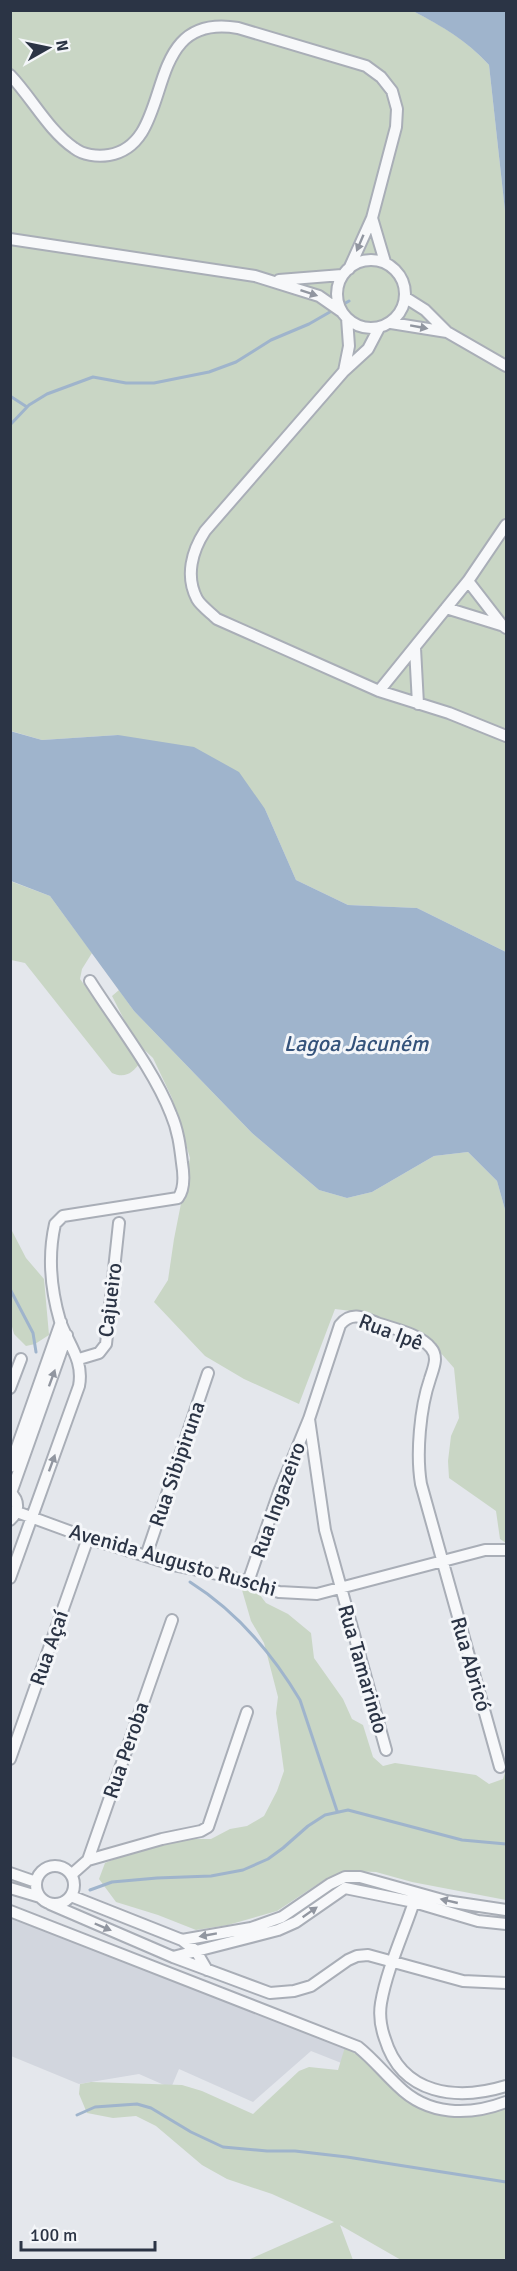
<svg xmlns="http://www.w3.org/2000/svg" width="517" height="2271" font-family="Signika,sans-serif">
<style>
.built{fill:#d2d6de}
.green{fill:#c9d6c5}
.water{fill:#9fb4cc}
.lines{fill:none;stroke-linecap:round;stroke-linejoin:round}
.stream{stroke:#9fb4cc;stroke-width:3}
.street-casing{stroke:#a9aeb7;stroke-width:14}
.street{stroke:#f7f8fa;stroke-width:10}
.oneway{fill:#9196a0}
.labels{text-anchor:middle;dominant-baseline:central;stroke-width:6;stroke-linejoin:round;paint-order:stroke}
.street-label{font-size:21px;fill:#2b3445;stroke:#f4f6f9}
.water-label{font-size:22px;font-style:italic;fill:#34527a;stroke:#f4f6f9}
</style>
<rect width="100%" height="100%" fill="#e4e7ec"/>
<path class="built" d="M10,1913L358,2050L354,2068L311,2051L253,2102L179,2069L171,2088L139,2074L79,2084L11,2056Z"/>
<path class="green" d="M10,11H413C444,27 465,39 489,65L506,220V952L417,908L348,905L296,880L265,809L118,735L42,740L11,731Z
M10,881L50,896L92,953L82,969L80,979L141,1061C133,1073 125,1079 112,1073L25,963L11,960Z
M119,990L134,1011L252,1133L319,1190L347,1198L372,1192L434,1156L468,1152L497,1181L506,1213V1543L500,1539L496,1511L449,1478L448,1461L451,1436L459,1418L454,1368L425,1335L351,1311L335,1309L299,1404L244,1379L205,1356L154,1302L168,1280L174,1239L190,1158L172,1098L153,1058L135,1041L112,996Z
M11,1229L26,1258L44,1279L49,1335L35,1344L26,1346L14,1334L11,1323Z
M253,1586L266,1603L288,1614L311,1633L314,1658L343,1699L352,1719L363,1725L373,1757L383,1766L395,1763L476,1775L489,1784L503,1779L506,1769V1900L412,1882L376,1872L353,1871L327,1878L277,1911L228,1925L196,1930L158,1915L116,1902L99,1879L105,1863L164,1839H211L230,1829L247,1826L264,1816L277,1791L284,1771L276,1713L278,1697L264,1643L251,1621L242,1590Z
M345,2047L375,2067L406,2095L448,2110L506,2099V2260H401L340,2225L353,2260H248L334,2222L272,2194L227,2179L202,2165L156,2126L136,2116L113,2118L87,2113L79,2094L80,2084L91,2082L182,2085L202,2091L253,2114L299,2071L309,2067L338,2070Z"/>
<path class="water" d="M413,11H506V220L489,65C465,39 443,27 413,11Z
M10,731L42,740L118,735L194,747L239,772L265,809L296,880L348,905L417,908L506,952V1213L497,1181L468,1152L434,1156L372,1192L347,1198L319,1190L252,1133L134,1011L50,896L11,881Z"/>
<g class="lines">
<path class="stream" d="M10,396L27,407
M10,425L29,405L47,394L93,377L126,383H154L209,372L236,362L271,340L309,324L349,301
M10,1289L33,1333L36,1352
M190,1582C236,1611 272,1653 300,1700L337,1811
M90,1890L112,1882L157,1878L211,1876L243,1870L268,1859L283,1848L308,1826L325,1815L348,1810L462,1840L506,1844
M77,2115L95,2107L137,2104L151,2108L191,2132L223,2147L267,2151H295L347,2157L506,2182"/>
<defs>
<path id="street" d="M10,75C32,98 48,130 74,148C83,155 97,157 109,155C179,143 137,11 238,28L366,66L381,77L392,91L397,109L396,127L372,218L349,269
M372,218L385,262
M10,239L255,276L319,296L342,312
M337 294a34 34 0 1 1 68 0a34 34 0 1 1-68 0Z
M279,280L342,275
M406,298L425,310L447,332L506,366
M391,323L447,332
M379,328L368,349L344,371L205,531C192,551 185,576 197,599C201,606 211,613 217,619L379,691L449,713L506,736
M344,371L349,346L347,318
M468,581L502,625L506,628
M446,608L501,625
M415,648L418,704
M379,691L468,581L506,525
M79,1359L99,1353L106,1344L119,1223
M10,1388L21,1359
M309,1419L325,1530L386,1750
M10,1467L61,1322
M10,1492C20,1501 19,1512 10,1520
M11,1493L67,1335
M17,1512L88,1538L178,1566L227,1576L279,1592L317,1594L485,1550H506
M146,1556L208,1373
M10,1578L79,1386C84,1360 68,1344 60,1321C51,1290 48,1255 55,1224L63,1216L178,1198C185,1189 184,1175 182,1163C180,1146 178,1130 171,1114C154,1070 116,1022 90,981
M248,1582L279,1492L309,1419L340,1325C351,1311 363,1317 377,1323C394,1329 420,1334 431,1348C439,1357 433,1369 430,1379C420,1408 416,1454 421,1484L500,1767
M10,1759L88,1538
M88,1860L162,1839L201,1831L208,1827L247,1712
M36 1885a19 19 0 1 1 38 0a19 19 0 1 1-38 0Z
M10,1873L36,1882
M71,1875L88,1860L172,1620
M10,1888L40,1897
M71,1896L182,1940L196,1951L207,1970
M414,1902C403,1935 387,1969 381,2003C379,2015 381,2028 385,2039C402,2095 457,2101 506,2086
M50,1904L173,1957L278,1930L296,1922L345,1888L414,1902L478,1921L506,1924
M10,1911L358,2047C373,2059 384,2073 398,2086C428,2116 469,2116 506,2102
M182,1940L251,1928L282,1917L330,1884L345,1877H360L446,1901L506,1910
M173,1957L270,1993L294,1991L311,1986L348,1960L357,1956L368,1955L463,1981L506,1983"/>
</defs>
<use href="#street" class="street-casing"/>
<use href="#street" class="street"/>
</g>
<defs><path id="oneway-solid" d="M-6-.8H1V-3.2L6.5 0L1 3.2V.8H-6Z" transform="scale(1.5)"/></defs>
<g class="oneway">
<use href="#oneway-solid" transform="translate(360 243) rotate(113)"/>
<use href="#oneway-solid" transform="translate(309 293) rotate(18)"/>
<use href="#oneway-solid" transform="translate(419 327) rotate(10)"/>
<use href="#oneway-solid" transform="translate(52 1378) rotate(-70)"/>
<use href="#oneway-solid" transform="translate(52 1463) rotate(-70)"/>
<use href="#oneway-solid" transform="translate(449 1901) rotate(-167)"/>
<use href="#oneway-solid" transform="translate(310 1912) rotate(-35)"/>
<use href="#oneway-solid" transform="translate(103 1927) rotate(23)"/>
<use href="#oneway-solid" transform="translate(208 1935) rotate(170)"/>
</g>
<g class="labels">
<g class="street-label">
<text transform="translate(110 1300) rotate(-83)">Cajueiro</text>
<text transform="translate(391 1332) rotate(21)">Rua Ipê</text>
<text transform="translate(177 1464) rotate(-71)">Rua Sibipiruna</text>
<text transform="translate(278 1500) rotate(-70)">Rua Ingazeiro</text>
<text transform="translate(173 1560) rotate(16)">Avenida Augusto Ruschi</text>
<text transform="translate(49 1648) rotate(-71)">Rua Açaí</text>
<text transform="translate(471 1664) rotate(74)">Rua Abricó</text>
<text transform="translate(363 1669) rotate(74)">Rua Tamarindo</text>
<text transform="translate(126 1750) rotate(-71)">Rua Peroba</text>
</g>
<g class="water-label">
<text x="356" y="1043">Lagoa Jacuném</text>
</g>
</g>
<rect width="517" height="2271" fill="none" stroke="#2b3445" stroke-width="24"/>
<g transform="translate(48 48) rotate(81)" stroke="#f4f6f9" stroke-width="4.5" paint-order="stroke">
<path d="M0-4.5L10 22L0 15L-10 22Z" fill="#2b3445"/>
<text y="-9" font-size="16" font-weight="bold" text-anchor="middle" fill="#2b3445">N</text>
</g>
<path d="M21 2241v9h134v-9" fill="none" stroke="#2b3445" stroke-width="3"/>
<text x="30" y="2241" font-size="18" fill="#2b3445" stroke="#f4f6f9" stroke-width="4.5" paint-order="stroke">100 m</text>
</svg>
